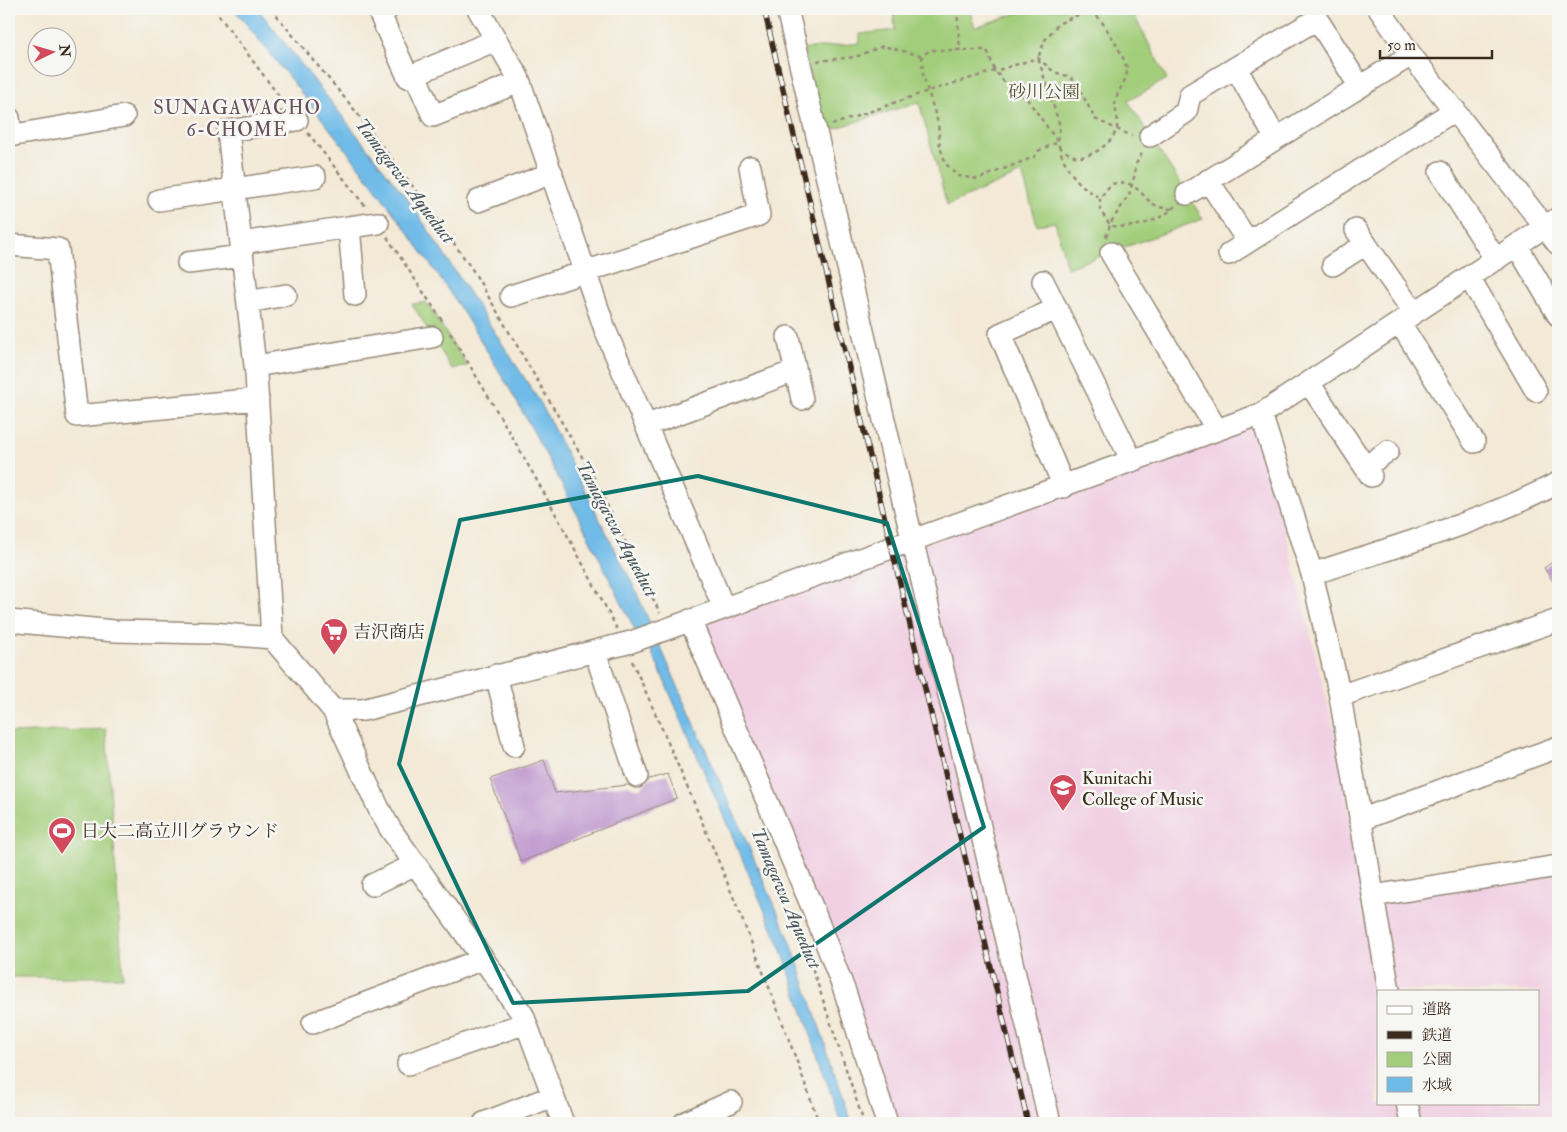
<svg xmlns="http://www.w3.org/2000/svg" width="1567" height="1132" font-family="'IM FELL Double Pica','Noto Serif JP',serif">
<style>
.built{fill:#f1d0e3;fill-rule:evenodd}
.green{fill:#a2cd7a;stroke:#6e7c4c}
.water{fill:#6fbbe8;stroke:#557283}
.building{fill:#be94ce}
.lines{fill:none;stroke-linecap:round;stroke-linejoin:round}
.minor-casing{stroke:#978a7a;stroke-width:24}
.path{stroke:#978a7a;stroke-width:2.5;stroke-dasharray:4 4;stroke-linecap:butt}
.minor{stroke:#fff;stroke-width:21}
.rail-casing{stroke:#3b2a1e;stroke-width:5.5}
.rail{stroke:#f6f6f2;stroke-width:4;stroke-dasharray:11;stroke-linecap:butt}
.marked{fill:none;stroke:#0f766e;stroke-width:4;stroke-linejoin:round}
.labels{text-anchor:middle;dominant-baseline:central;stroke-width:5;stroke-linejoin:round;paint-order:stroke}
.park-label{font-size:18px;fill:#555335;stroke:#f6f6f2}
.poi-label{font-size:18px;fill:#3b2a1e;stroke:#f6f6f2;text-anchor:start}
.neighbourhood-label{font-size:19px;letter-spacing:1px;fill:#694f5c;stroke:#f6f6f2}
.water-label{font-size:19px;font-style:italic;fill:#4b565b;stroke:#f6f6f2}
</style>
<rect width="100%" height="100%" fill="#f6f6f2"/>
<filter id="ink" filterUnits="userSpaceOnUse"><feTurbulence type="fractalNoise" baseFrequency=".02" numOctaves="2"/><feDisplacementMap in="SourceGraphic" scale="10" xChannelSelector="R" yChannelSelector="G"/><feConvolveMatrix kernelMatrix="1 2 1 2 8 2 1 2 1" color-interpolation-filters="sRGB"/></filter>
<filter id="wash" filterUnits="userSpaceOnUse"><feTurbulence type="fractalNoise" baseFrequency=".0096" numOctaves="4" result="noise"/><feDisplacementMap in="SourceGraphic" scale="20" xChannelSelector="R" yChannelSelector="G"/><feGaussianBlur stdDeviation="1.12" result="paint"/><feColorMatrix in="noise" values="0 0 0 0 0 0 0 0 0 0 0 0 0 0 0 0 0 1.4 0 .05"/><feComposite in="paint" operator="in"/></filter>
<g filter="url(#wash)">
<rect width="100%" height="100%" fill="#f3e9d6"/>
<path class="built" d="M1258,422L1340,753L1363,901L1558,871V1123H896L694,628ZM1378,991H1538V1103H1378Z"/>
<path class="green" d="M893,9H969L975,27L1029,9H1131L1167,79L1128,101L1203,219L1067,268L1055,222L1037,225L1022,173L947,205L919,102L824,132L803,49L860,43V34L895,30Z
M426,302L467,366L452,369L412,304Z
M106,729L123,977H9V733Z"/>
<path class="water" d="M234,9H258L412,205L540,402L634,587L790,940L852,1123H841L781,948L650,648L635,630C582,523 529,415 464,314C394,207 314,108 234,9Z"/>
<g id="blocks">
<path class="building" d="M1558,558V589L1544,568Z
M544,760L555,793L628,785L634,788H641L649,779L668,774L677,798L521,862L490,779Z"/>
</g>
</g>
<g filter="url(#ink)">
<use href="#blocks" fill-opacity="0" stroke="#978a7a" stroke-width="1"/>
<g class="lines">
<defs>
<path id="minor" d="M388,9L379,12L408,77L496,40
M478,9L518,77L606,332L724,608
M787,9L1050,1123
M1379,9L1411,55L1558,244
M1236,68L1276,139
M415,75L433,116L519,82
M9,118L11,135
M297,120L228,131L256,374L272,638L333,710L379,809L391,830L523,1015L563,1123
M9,136L124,116
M1150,136L1186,112L1190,95L1317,19L1360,87
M1440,172L1496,260
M1208,180L1248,242
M1187,194L1411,55
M159,200L315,177
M478,201L552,173
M349,227L378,223
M1356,230L1414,313
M241,243L349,227L355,295
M9,245L58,249L77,416L258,399
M1517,246L1558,315
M1111,253L1217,430
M1229,254L1455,110
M188,263L242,256
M1333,265L1366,244
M1469,277L1536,391
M1043,281L1132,461
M511,296L759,215L750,167
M248,302L286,295
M1056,309L1000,334L1064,487
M1400,323L1474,442
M788,337L802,399
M255,366L432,337
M1309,383L1371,476
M1261,414L1312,574L1340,696L1389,991
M647,425L795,371
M1365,467L1388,451
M1312,574C1395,546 1481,523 1558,483
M690,620L813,909L845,992L887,1123
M9,621L114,631L211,633L272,638
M595,652L637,776
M496,675L514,746
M1340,696L1558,620
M333,710H363L631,642L1261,414L1558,218
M1360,820L1558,747
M372,885L416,864
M1373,896L1558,866
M313,1023L483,959
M408,1064L526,1023
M1407,1103L1411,1123
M484,1123L553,1096
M684,1123L731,1102"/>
</defs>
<use href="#minor" class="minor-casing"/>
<path class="path" d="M214,9L285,104
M271,9L353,108L427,205L474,272L592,474L660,613
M957,9L960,50
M817,61L855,57L883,46L922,56
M832,125L928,91L1038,58L1054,72L1071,77L1081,92L1095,119L1132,136
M308,133L365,206
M1059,147C1065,151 1072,157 1080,157C1094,156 1114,142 1117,127C1119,119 1115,112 1115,104C1116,92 1126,83 1127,71C1127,59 1102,19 1093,12L1075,16L1058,24L1045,40L1038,58L1060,126L1058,142L1038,151L1034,157L978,179L958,176L946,164L940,147L938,123L923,75L922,56L930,50H987L995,71L1006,84L1027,99L1058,142C1064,168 1076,184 1100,198
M1172,209C1145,207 1149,195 1131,185C1126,181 1117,183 1111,184L1100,198V210L1110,225C1130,231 1161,221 1175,206
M387,237L443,322
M1106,237L1111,222L1129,195L1135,174L1136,164L1143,151
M450,333C509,429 565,528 617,629
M632,661C700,813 764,966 819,1123
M795,916L864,1123"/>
<use href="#minor" class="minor"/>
<defs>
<path id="rail" d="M764,9L1028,1123"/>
</defs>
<use href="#rail" class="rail-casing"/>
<use href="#rail" class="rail"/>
</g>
</g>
<path class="marked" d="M698,476L887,523L984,827L748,991L513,1003L399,764L460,520Z"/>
<defs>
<symbol id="supermarket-pin" viewBox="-11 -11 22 30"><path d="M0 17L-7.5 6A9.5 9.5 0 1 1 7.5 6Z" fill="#d1495b" stroke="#f6f6f2"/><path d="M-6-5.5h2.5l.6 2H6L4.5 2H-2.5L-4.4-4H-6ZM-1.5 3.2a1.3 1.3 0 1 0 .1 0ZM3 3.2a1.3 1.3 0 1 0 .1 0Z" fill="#fff"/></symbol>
<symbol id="university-pin" viewBox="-11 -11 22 30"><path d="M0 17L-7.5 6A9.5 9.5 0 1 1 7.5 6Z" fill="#d1495b" stroke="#f6f6f2"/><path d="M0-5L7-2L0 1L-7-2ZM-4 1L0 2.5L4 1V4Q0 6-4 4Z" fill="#fff"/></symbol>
<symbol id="stadium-pin" viewBox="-11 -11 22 30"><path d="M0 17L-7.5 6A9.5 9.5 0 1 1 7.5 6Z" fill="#d1495b" stroke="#f6f6f2"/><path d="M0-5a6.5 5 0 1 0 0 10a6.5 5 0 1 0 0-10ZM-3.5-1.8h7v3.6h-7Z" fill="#fff"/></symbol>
</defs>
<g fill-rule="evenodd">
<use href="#supermarket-pin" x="318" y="616" width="32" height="43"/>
<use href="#university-pin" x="1047" y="772" width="32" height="43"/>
<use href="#stadium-pin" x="46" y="815" width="32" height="43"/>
</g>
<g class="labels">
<g class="park-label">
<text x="1044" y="92">砂川公園</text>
</g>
<g class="poi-label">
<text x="353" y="632">吉沢商店</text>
<text x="1082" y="778">Kunitachi<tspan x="1082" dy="21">College of Music</tspan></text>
<text x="81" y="831">日大二高立川グラウンド</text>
</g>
<g class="neighbourhood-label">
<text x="237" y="108">SUNAGAWACHO<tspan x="237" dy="22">6-CHOME</tspan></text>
</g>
<g class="water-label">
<text transform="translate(405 181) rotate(53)">Tamagawa Aqueduct</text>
<text transform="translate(617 529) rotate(62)">Tamagawa Aqueduct</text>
<text transform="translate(786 898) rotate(67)">Tamagawa Aqueduct</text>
</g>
</g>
<rect width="1567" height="1132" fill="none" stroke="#f6f6f2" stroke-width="30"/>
<rect x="1377" y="990" width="162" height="115" fill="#f6f6f2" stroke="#aba49d"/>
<rect x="1387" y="1006" width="25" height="8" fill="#ffffff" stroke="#aba49d"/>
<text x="1422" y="1014" font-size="15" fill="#3b2a1e">道路</text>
<rect x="1387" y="1031" width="25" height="8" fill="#3b2a1e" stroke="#aba49d"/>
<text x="1422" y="1040" font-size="15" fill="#3b2a1e">鉄道</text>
<rect x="1387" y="1052" width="25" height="15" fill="#a2cd7a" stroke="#aba49d"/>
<text x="1422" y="1064" font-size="15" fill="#3b2a1e">公園</text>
<rect x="1387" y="1077" width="25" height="15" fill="#6fbbe8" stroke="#aba49d"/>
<text x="1422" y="1090" font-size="15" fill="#3b2a1e">水域</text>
<g transform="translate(52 52) rotate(85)"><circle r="24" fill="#f6f6f2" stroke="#aba49d"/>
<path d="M0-4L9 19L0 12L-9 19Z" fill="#d1495b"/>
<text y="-8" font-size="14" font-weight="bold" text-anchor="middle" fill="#3b2a1e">N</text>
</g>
<path d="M1380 50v8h112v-8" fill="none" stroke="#3b2a1e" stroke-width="2.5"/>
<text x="1387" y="50" font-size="15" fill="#3b2a1e" stroke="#f6f6f2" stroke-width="4" paint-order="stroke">50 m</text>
</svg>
